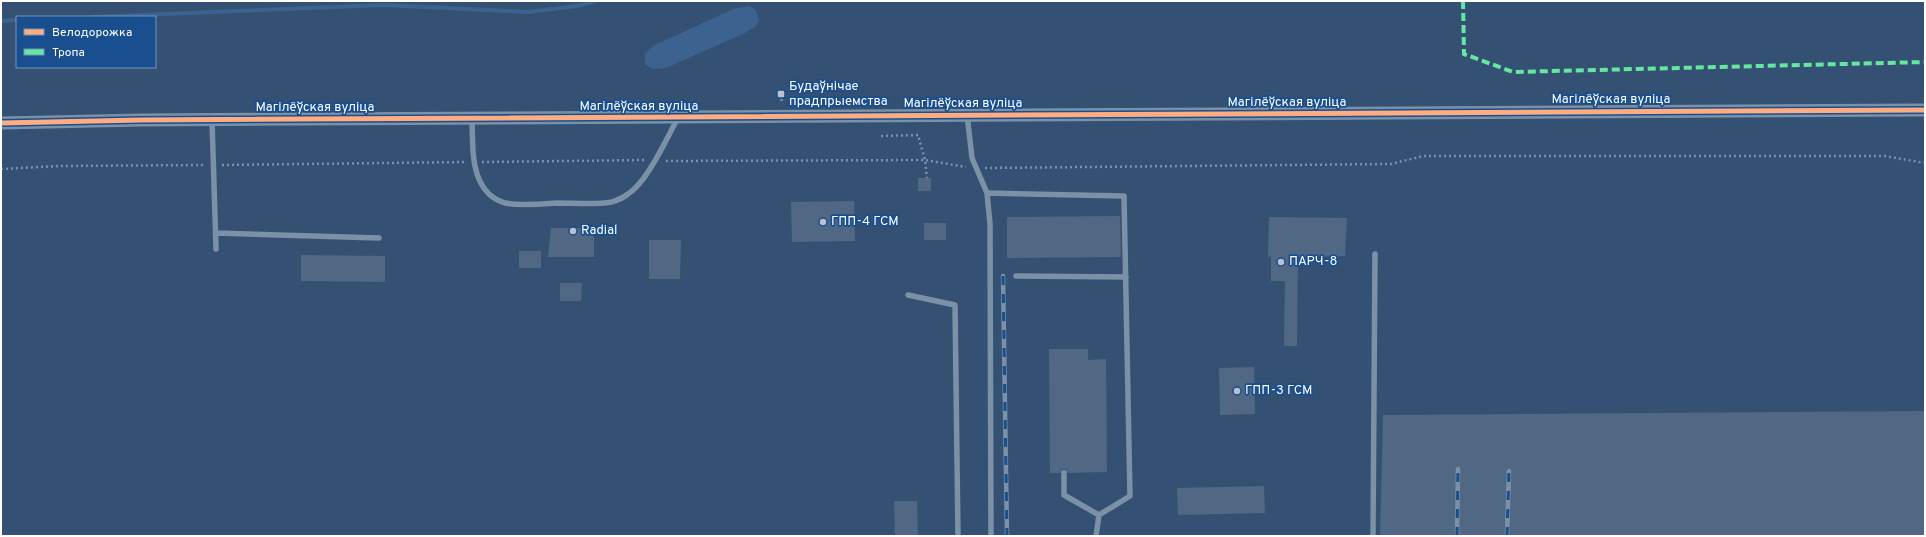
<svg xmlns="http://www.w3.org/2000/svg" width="1926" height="537" font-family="Overpass,sans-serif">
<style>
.water{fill:#3c6290}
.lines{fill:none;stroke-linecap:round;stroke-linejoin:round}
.stream{stroke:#3c6290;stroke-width:4}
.building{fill:#516884}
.path{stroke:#7b91a7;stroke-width:2.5;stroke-dasharray:2 3;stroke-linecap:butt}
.service{stroke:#7b91a7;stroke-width:5.5}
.tertiary{stroke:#7b91a7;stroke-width:13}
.rail-casing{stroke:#7c91a7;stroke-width:4.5}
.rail{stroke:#194e8f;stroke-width:3;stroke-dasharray:9;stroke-linecap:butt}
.quiet{stroke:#66e7a1;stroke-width:4;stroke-dasharray:8 4;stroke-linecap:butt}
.cycleway-casing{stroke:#194e8f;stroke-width:8}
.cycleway{stroke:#ffac80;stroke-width:5}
.poi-dot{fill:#b8c2ce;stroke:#194e8f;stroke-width:1.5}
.labels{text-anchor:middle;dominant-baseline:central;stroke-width:3.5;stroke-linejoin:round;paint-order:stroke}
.poi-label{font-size:13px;fill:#fff;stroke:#194e8f;text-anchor:start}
.street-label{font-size:13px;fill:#fff;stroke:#194e8f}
</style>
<rect width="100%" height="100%" fill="#345174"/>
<path class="water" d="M749,6L756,10L759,20L756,26L745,33L666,68L653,69L645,64V54L653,46L733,9Z"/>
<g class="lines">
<path class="stream" d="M91,17L384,5L528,12L577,6L595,1
M1,21L17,20"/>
</g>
<path class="building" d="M918,178H931V191H918Z
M854,201L855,241L792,242L791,202Z
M1120,216L1121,257L1007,258V217Z
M1269,217L1347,218L1345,256L1298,257L1297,346H1284L1285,281H1271V256L1268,258Z
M924,223H946V240H924Z
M551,228H594V257H548Z
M649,240H681L680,279H649Z
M519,251H541V268H519Z
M301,255L385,256V282L301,281Z
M560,283H582L581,301H560Z
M1049,349H1088V360L1106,359L1107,472L1068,473L1064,469L1060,473H1050Z
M1254,367L1255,414L1220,415L1219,368Z
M1925,411V536H1380L1383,415Z
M1264,486L1265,513L1178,515L1177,488Z
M894,501H917L918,536H895Z"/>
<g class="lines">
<path class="path" d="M781,94L782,104
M881,136L918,135L925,160L927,178
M666,161L925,160L966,167
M482,162L645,160
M222,165L465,162
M985,168L1391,164L1423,156H1885L1925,163
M1,169L59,166L205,165"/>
<path class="service" d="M967,114L972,158L987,193L1124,196L1130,496L1099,515L1096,536
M472,119C473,143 470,176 489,194C493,198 499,201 505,203C521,206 540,204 557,203C575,203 594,205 612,202C618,200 623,198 628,194C648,181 666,139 678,118
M212,120L216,249
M987,193L990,224L991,536
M216,233L379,238
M1016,276L1126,277
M908,295L955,305L958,536
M1064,473V495L1099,515
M1373,536L1375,254"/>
<path class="tertiary" d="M1,123L141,120L1925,110"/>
<defs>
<path id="rail" d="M1003,276L1007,536
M1457,536L1458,469
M1507,536L1509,471"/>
</defs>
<use href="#rail" class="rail-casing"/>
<use href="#rail" class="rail"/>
<path class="quiet" d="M1463,1L1464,54L1513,72L1925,62"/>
<defs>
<path id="cycleway" d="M1,123L141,120L1925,110"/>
</defs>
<use href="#cycleway" class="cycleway-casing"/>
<use href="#cycleway" class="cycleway"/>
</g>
<g class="poi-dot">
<rect x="777" y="90" width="8" height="8" rx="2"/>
<circle cx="823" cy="222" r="4"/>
<circle cx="573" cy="231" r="4"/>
<circle cx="1281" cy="262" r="4"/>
<circle cx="1237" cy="391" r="4"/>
</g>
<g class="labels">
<g class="poi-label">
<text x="789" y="87">Будаўнічае<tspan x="789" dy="15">прадпрыемства</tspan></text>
<text x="831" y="222">ГПП-4 ГСМ</text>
<text x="581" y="231">Radial</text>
<text x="1289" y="262">ПАРЧ-8</text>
<text x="1245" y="391">ГПП-3 ГСМ</text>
</g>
<g class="street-label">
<text x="1611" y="100">Магілёўская вуліца</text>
<text x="1287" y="103">Магілёўская вуліца</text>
<text x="963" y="104">Магілёўская вуліца</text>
<text x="639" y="107">Магілёўская вуліца</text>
<text x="315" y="108">Магілёўская вуліца</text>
</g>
</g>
<rect width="1926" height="537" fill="none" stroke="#ffffff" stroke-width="4"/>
<rect x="16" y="16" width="140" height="52" fill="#194e8f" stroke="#7595bc"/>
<rect x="24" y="29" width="20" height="6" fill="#ffac80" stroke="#7595bc"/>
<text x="52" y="36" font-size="12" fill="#ffffff">Велодорожка</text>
<rect x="24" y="49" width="20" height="6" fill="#66e7a1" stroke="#7595bc"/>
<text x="52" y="56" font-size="12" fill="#ffffff">Тропа</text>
</svg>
